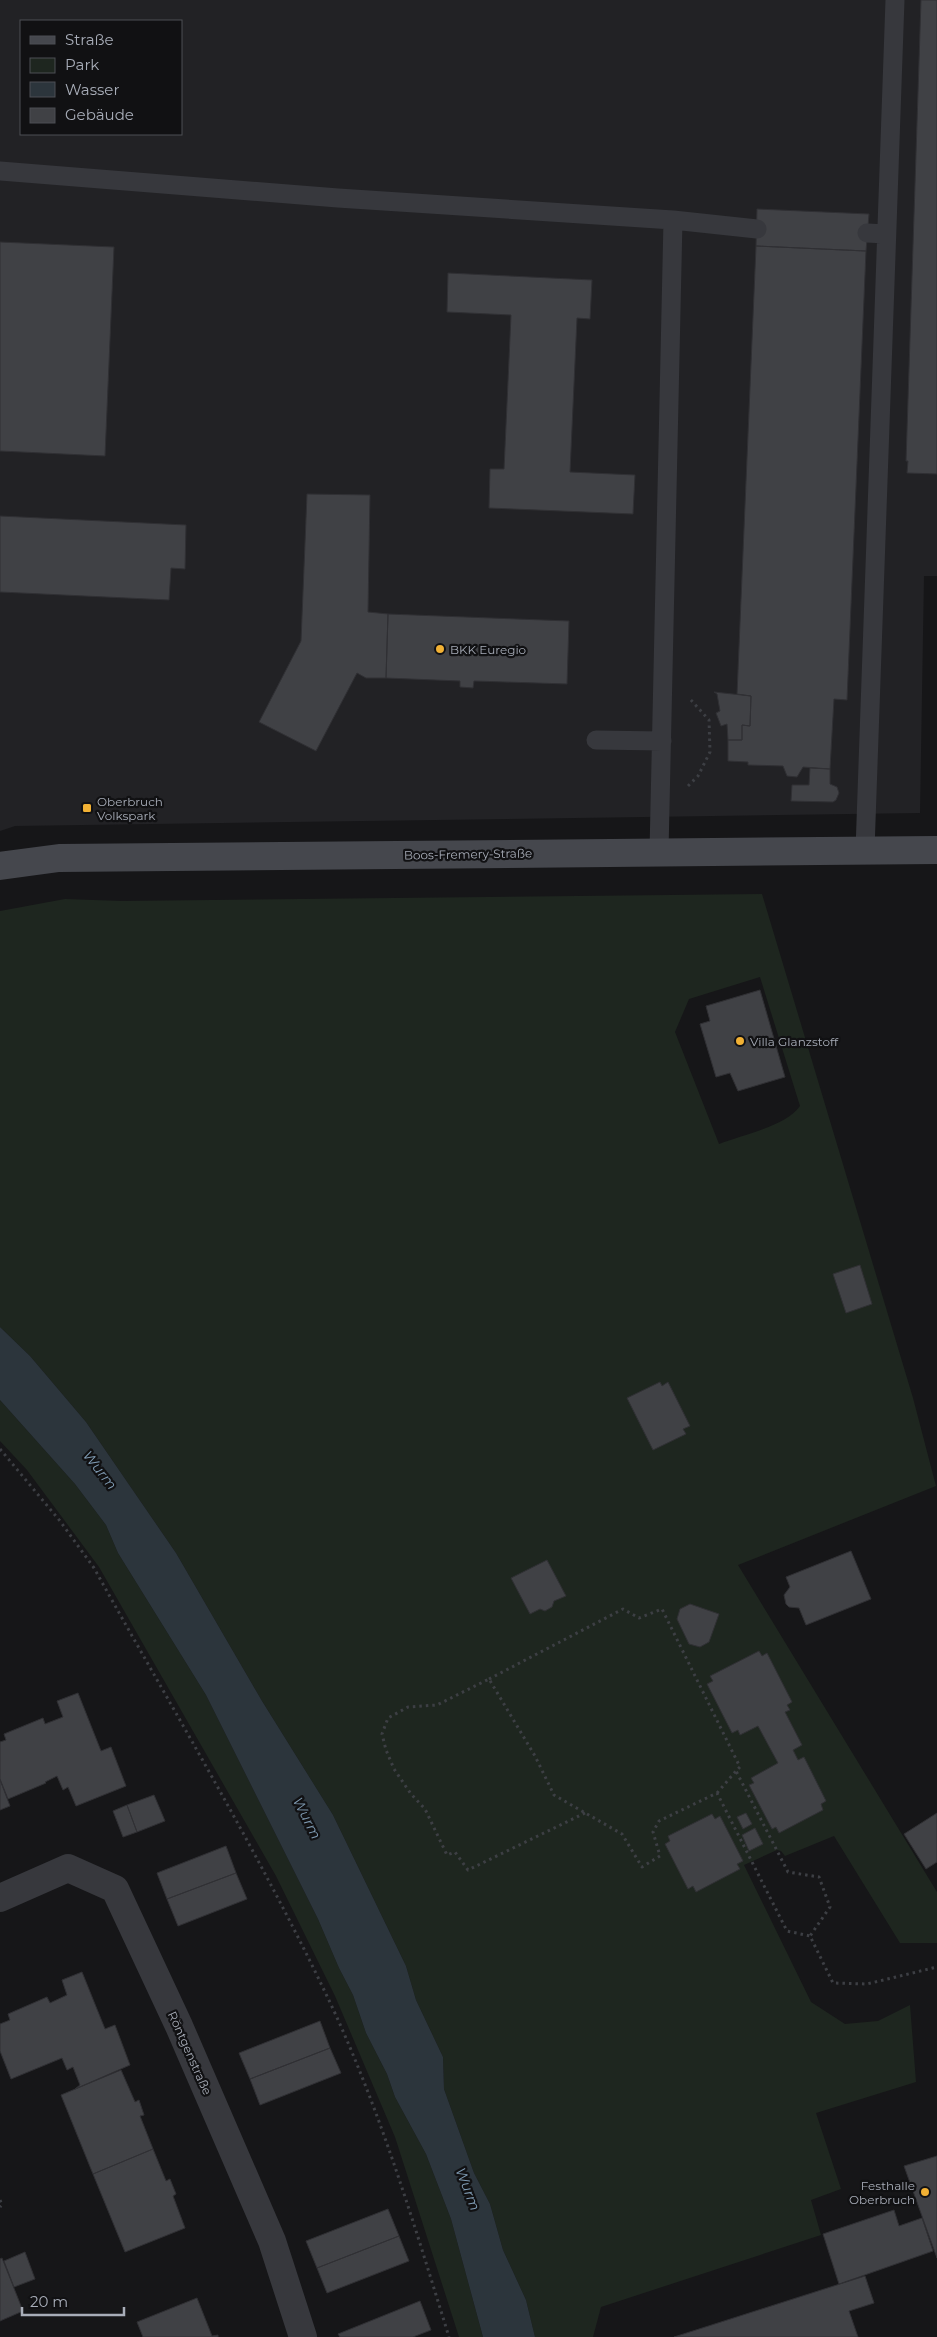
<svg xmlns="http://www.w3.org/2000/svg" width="937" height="2337" font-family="Montserrat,sans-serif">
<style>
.built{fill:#222225;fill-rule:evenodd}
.green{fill:#1e261f;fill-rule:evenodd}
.water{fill:#2c353c}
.building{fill:#404145;stroke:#303034}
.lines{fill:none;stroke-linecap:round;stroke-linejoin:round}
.path{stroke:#3d3f44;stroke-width:3;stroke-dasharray:2.5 4;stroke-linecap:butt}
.lane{stroke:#37383d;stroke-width:19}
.street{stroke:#37383d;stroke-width:28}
.secondary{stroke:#45474d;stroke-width:28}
.poi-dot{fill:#f2b134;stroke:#111113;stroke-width:2}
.labels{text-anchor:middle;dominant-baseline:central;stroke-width:4.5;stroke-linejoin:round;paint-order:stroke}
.poi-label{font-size:12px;fill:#a8adb8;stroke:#111113;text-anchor:start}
.street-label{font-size:12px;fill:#a8adb8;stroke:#111113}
.water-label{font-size:14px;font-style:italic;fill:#7f9bb3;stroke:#111113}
</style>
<rect width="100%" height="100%" fill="#161618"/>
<path class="built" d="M0,0H937V576H924L920,813L15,826L0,831ZM21,21H181V134H21Z"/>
<path class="green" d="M762,894L913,1398L936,1486L738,1565L937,1892V1943H900L834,1836L785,1856L781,1851L777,1850L744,1865L811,2002L845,2024L878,2021L910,2005L916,2082L816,2113L841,2189L811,2200L821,2235L601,2307L593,2337H535L526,2300L503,2250L490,2204L474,2173L444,2089L443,2057L416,2000L406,1966L333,1815L262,1701L176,1553L86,1422L30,1356L0,1327V911L65,899L122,901ZM760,977L800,1106C786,1126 743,1135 719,1144L675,1032L689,999Z
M0,1400L75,1484L106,1525L118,1553L206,1695L318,1919L339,1968L353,1995L366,2033L387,2074L395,2097L426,2154L451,2219L483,2337H459L395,2137L335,1996L276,1876L99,1567L27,1470L0,1441Z"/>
<path class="water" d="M0,1327L30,1356L86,1422L176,1553L262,1701L333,1815L406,1966L416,2000L443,2057L444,2089L474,2173L490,2204L503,2250L526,2300L535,2337H483L451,2219L426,2154L395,2097L387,2074L366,2033L353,1995L339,1968L318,1919L206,1695L118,1553L106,1525L75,1484L0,1400Z"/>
<path class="building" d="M921,0H937V474L907,473L908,461H906Z
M757,209L869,214L866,251L756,246Z
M0,242L114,247L105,456L0,451Z
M756,246L866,251L847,700L834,699L830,769L803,767L797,777L787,776L783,766L748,765V762L728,761V740H742V725L750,726L751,696L737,694Z
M448,273L592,280L590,319L577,318L570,472L635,475L633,514L489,508L490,469H504L511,315L447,312Z
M307,494L370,495L368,612L388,614L386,678H366L357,673L316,751L259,722L301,641Z
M0,516L186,525L185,569L171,568L169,600L0,592Z
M388,614L569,621L567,684L474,681L473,688L460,687V681L386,678Z
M714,692L751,696L750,726L742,725V740H728L727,724L721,726L716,713L720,711L717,694Z
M810,768L830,769V784L837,787L839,793L836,800L833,802L791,801L792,785H809Z
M760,990L785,1077L738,1091L730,1073L716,1077L700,1024L710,1021L706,1006Z
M860,1265L872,1304L846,1313L833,1274Z
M660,1382L662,1386L668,1382L690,1426L683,1429L686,1434L653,1450L627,1398Z
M851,1551L871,1599L806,1625L799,1608L789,1607L786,1604L784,1595L790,1587L786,1577Z
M547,1560L566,1596L554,1601L552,1607L545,1611L540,1609L530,1614L511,1578Z
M690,1604L719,1614L709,1642L700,1647L689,1644L677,1619L680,1609Z
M759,1651L762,1656L767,1653L792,1702L787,1705L790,1710L785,1712L802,1745L793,1750L798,1760L804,1757L826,1801L821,1804L823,1810L779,1833L776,1827L772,1829L749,1785L754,1783L751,1778L778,1763L758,1726L740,1735L738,1730L732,1733L707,1684L713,1681L710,1676Z
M78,1693L101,1751L111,1747L126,1786L76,1806L68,1787L63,1790L57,1776L45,1782L46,1783L8,1799L0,1779V1742L6,1740L4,1734L43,1718L45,1724L63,1717L57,1701Z
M0,1780L10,1806L0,1810Z
M154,1795L165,1821L137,1832L127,1805Z
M127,1805L137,1832L123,1837L113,1811Z
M746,1813L752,1824L743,1829L737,1817Z
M937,1813V1862L926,1869L904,1834Z
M712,1814L715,1819L720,1816L743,1861L737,1864L740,1869L696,1892L693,1886L688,1889L665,1844L670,1841L668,1836Z
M755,1828L763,1844L749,1851L742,1835Z
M226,1846L236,1873L167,1899L157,1873Z
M236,1873L247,1899L178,1926L167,1899Z
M82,1972L105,2029L115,2025L130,2065L75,2089L80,2085L73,2067L67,2070L62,2058L11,2079L0,2051V2024L10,2020L8,2014L47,1997L50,2003L67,1995L62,1980Z
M320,2021L330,2048L250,2079L239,2053Z
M330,2048L341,2073L260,2105L250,2079Z
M121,2070L135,2102L139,2100L144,2115L140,2116L153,2149L93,2174L61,2095Z
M153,2149L166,2181L170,2179L176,2194L173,2196L185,2228L125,2252L93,2174Z
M937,2156V2258L904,2166Z
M388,2209L399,2236L317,2268L306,2241Z
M894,2210L899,2226L922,2218L933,2251L839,2284L823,2234Z
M399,2236L409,2261L327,2293L317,2268Z
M25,2252L35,2279L14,2287L4,2261Z
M2,2258L23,2311L0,2321V2259Z
M865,2276L874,2303L849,2311L858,2337H674Z
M197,2298L212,2336L218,2335V2337H143L137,2322Z
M420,2301L431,2330L413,2337H340L338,2334Z"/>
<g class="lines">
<path class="path" d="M688,786L698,776L710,752L709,720L690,699
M0,1449L60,1521L94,1568C175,1714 263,1859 334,2011C382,2116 415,2227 449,2337
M489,1679L623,1609L639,1618L662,1609L740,1767L736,1771L788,1872L819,1877L830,1907L810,1936
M717,1793L736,1771
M585,1813L468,1870L455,1852L447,1855L425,1809L411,1794L394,1769L386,1750L382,1734L388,1718L408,1707L437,1705L489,1679L535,1756L554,1795L622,1834L642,1867L660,1856L653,1832L659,1821L717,1793L787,1931L810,1936L833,1983L867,1984L937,1967
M0,2200L2,2205L0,2207"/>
<path class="lane" d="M0,171L338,198L673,220L757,229
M867,233L886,234
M596,740L662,741
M865,850L895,0
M659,852L673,220"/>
<path class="street" d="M0,1898L68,1868L115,1889L179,2026L272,2241L303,2337"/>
<path class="secondary" d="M0,866L59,858L937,850"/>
</g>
<g class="poi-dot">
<circle cx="440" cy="649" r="5"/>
<rect x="82" y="803" width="10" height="10" rx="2.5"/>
<circle cx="740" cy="1041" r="5"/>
<circle cx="925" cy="2192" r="5"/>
</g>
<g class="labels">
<g class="poi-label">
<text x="450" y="649">BKK Euregio</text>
<text x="97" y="801">Oberbruch<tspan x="97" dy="14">Volkspark</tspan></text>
<text x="750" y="1041">Villa Glanzstoff</text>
<text x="915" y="2185" text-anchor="end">Festhalle<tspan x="915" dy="14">Oberbruch</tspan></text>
</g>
<g class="street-label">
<text transform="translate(468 854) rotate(-1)">Boos-Fremery-Straße</text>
<text transform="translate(190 2053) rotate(66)">Röntgenstraße</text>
</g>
<g class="water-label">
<text transform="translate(100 1470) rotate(52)">Wurm</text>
<text transform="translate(307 1818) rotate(63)">Wurm</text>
<text transform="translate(468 2189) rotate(69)">Wurm</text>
</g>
</g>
<rect x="20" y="20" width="162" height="115" fill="#111113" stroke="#4d4f55"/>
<rect x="30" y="36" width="25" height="8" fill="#45474d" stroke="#4d4f55"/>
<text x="65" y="45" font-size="15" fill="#a8adb8">Straße</text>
<rect x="30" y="58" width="25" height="15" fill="#1e261f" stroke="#4d4f55"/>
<text x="65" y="70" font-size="15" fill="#a8adb8">Park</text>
<rect x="30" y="82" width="25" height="15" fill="#2c353c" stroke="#4d4f55"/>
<text x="65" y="95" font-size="15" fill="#a8adb8">Wasser</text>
<rect x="30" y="108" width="25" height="15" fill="#404145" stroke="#4d4f55"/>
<text x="65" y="120" font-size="15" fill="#a8adb8">Gebäude</text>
<path d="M22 2307v8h102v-8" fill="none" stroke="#a8adb8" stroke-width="2.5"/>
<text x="30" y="2307" font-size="15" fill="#a8adb8" stroke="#111113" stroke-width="4" paint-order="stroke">20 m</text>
</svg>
